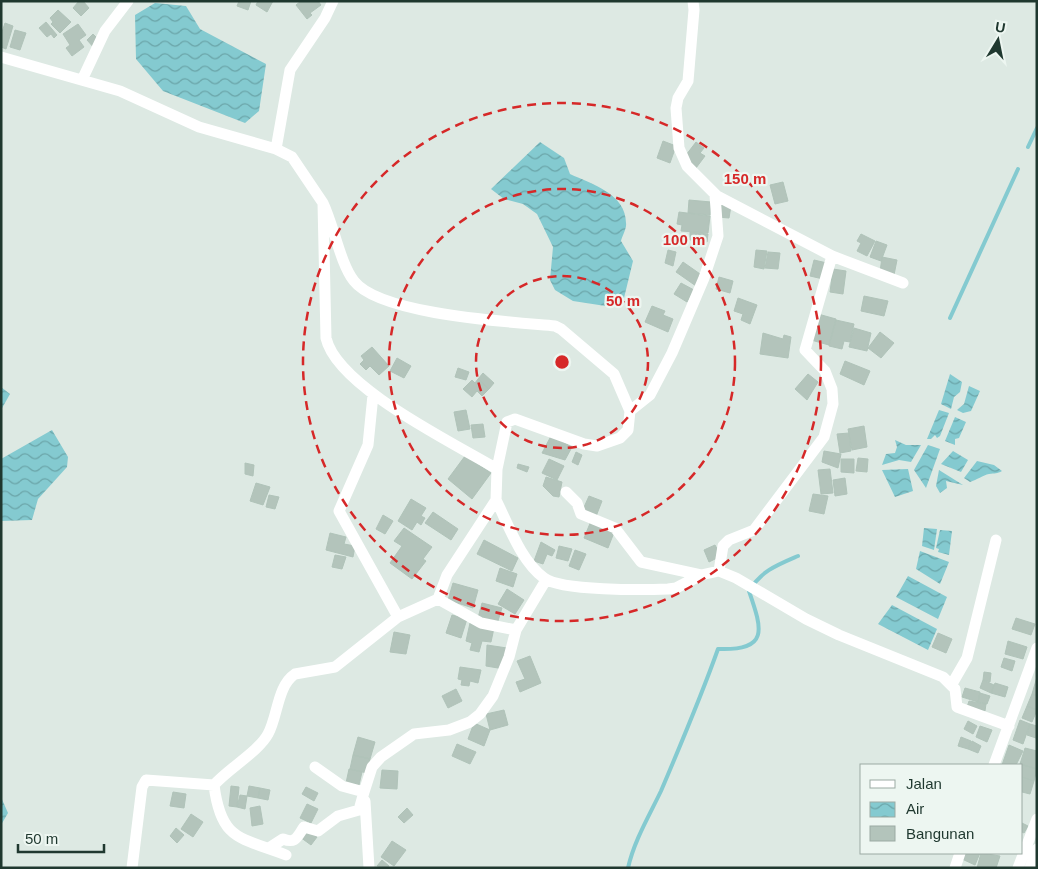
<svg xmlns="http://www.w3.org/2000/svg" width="1038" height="869" font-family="Helvetica,sans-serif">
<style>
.water{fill:url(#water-waves)}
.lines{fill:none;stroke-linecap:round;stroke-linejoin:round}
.stream{stroke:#84cad0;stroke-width:4}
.building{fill:#b3c4bb;stroke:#b0c3b9}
.street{stroke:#fff;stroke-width:11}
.ring{fill:none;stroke:#d62828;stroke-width:2.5;stroke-dasharray:9 6}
.centre{fill:#d62828;stroke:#edf6f1;stroke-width:2.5}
.ring-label{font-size:15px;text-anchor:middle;font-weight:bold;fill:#d62828;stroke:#edf6f1;stroke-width:4.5;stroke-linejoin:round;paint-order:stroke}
</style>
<defs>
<pattern id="water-waves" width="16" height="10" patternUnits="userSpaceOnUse" patternTransform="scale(1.25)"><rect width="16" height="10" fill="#84cad0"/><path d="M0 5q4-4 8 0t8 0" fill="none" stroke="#6ba5a9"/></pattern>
</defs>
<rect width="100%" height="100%" fill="#dde9e3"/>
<path class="water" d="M155,3L186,6L200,29L266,64L259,111L245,123L163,91L136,59L135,15Z
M540,142L564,158L570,174C592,184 626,194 626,223C627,228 622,236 621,241L633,261L624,298L612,307L573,301L555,290L550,280L553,247L537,214L523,204L504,199L491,189Z
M950,374L962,382L960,392L954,397L951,409L941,404Z
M969,386L980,391L971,411L963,413L957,410L964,404Z
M1,387L10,394L1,410Z
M939,410L949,413L940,436L937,438L935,435L931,439H927Z
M955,417L966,422L959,438L955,439V445L945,441Z
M52,430L68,457L67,467L38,499L32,520L1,521V459Z
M895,440L906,445H921L911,462L899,460L882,465L886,454L895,453L897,447Z
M928,445L940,449L926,488L914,470Z
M953,451L968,460L961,472L941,464Z
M977,461L994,465L1002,471C997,474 995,473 989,474C983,475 977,480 970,482L964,478Z
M908,469L913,491L895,497L882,470Z
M939,470L963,485L946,481L947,488L940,493L936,486Z
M924,528L937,529L934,550L922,546Z
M940,530L952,531L949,555L938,552L939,549L936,548Z
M920,551L949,562L940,584L916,569Z
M908,576L947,597L938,619L896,597Z
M892,605L937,629L928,650L878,624Z
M1,797L8,813L1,825Z"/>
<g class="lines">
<path class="stream" d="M1028,147L1037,128
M950,318L1018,169
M628,868C634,841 649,816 661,791C681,744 701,697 718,649C770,651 762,629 749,591C761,571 777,565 798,556"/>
</g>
<path class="building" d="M79,1H83L89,8L81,16L73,8Z
M239,1H251L248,10L237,6Z
M258,1H273L267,12L256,5Z
M301,1H318L321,5L310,13L312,15L307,19L296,5Z
M58,10L71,22L60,33L51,24L53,22L50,18Z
M46,22L57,35L54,38L51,34L47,37L39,28Z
M5,23L13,26L6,49L1,47V35Z
M78,24L86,35L79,40L84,47L72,56L66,48L70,45L63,34Z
M15,30L26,33L20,50L10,47Z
M93,34L102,43L95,49L87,40Z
M663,141L676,146L670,163L657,158Z
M696,142L704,148L700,153L705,156L696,168L683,159Z
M783,182L788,201L775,204L770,185Z
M689,200L711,202L710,215L688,213Z
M719,204L731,206L729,218L717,217Z
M679,212L710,216L708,233L681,231L682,225L677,224Z
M690,232L708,234L707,242L690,240Z
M861,234L875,241L867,256L857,251L861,243L857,241Z
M876,241L887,245L881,261L870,257Z
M668,250L676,252L673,266L665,263Z
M756,250L767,251L764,269L754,267Z
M768,252L780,253L778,269L765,268Z
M882,257L897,260L894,275L880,272Z
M814,260L827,263L823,279L810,276Z
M683,262L703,276L696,286L676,272Z
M833,269L846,271L843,294L830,292Z
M719,277L733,281L730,293L716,289Z
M681,283L694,290L687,302L674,294Z
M864,296L888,301L884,316L861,311Z
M738,298L757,305L750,324L741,320L743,314L734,311Z
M652,306L665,311L663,315L673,319L668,332L645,322Z
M818,314L836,319L829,345L811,340Z
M836,320L854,324L850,342L844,341L842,349L829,346Z
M854,328L871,333L867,351L849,347Z
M880,332L894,343L881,358L868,348Z
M763,333L783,339L784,335L791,337L788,358L760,354Z
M372,347L389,366L379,375L370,366L366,370L360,364L364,360L361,356Z
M397,358L411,366L404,378L390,371Z
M845,361L870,371L864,385L840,374Z
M458,368L469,372L466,380L455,377Z
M483,373L494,383L489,389L478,379Z
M808,374L818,382L807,400L795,389Z
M478,379L489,389L482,396L477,391L472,397L463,389L472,380L475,383Z
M466,410L470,429L458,431L454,412Z
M483,424L485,437L473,438L471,425Z
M864,426L867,447L852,450L848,429Z
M849,433L851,451L840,453L837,434Z
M551,436L572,447L565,460L542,453Z
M824,451L841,454L838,468L822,462Z
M576,452L582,455L578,465L572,462Z
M465,456L491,473L472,499L448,479Z
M858,458L868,459L867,472L856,471Z
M549,459L564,466L557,480L542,473Z
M841,459H854V473L841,472Z
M245,463L254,465L253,476L245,474Z
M518,464L529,467L527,472L517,468Z
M830,469L833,493L821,494L818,470Z
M546,477L562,482L559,497L553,496L543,486Z
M845,478L847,494L835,496L833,480Z
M256,483L270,487L263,505L250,501Z
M813,494L828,496L824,514L809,511Z
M269,495L279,497L275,509L266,507Z
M589,496L602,501L595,519L581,514Z
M411,499L426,508L421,516L425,518L421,525L417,522L412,530L398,521Z
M433,512L458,529L451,540L425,523Z
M383,515L393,521L385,534L376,529Z
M591,521L615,530L608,548L584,538Z
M404,528L432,547L423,559L426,561L412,579L390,563L402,546L394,541Z
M330,533L346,537L344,544L355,546L353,557L326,550Z
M484,540L518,558L512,571L477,554Z
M541,542L555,550L552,556L547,554L543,564L534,561Z
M715,545L721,556L709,562L704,550Z
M559,546L572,549L568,561L556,558Z
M575,550L586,554L579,570L569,566Z
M335,555L346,557L342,569L332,567Z
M500,568L517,574L513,587L496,581Z
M453,583L478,590L473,608L448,600Z
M507,589L524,600L515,614L498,604Z
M482,603L502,608L497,624L478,618Z
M452,615L467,619L461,638L446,633Z
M1016,618L1035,624L1031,635L1012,629Z
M470,623L494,628L491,642L482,641L479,652L470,650L472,643L466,641Z
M394,632L410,635L406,654L390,652Z
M938,633L952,639L946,653L932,647Z
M1008,641L1027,647L1023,659L1005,654Z
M487,645L507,648L504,669L486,666Z
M530,656L541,683L520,692L516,682L525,679L517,661Z
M1004,658L1015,661L1012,671L1001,667Z
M460,667L481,670L478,683L470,681L469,686L461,685L462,680L458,679Z
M984,672L991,673L990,682L983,680Z
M1037,677V696L1032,694Z
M983,680L994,685L991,693L980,688Z
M995,683L1008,687L1005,697L991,693Z
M965,688L980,692L978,702L962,697Z
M456,689L462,701L448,708L442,696Z
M980,693L990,696L987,704L978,702Z
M1032,694L1037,696V710L1027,706Z
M969,701L986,704L985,711L967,707Z
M1027,706L1037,710L1032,722L1022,718Z
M504,710L508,725L490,730L486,714Z
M1020,720L1030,724L1023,744L1013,740Z
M968,721L977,726L973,734L964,729Z
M474,723L490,730L484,746L468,739Z
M1030,724L1037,726L1036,738L1027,735Z
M980,726L992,730L987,742L976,737Z
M358,737L375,742L370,759L353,755Z
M961,737L971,741L968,749L958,746Z
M972,741L981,746L978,753L968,749Z
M457,744L476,752L470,764L452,756Z
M1009,745L1023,751L1016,765H1002Z
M1025,748L1037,751V769L1020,764Z
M353,755L370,759L367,773L350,769Z
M1020,764L1037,769L1034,781L1022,777Z
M349,769L362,772L359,785L346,783Z
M382,770L398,771L397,789L380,788Z
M1022,777L1034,781L1030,794L1022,792Z
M231,786L239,787L237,807L229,806Z
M249,786L260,788L258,798L247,796Z
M306,787L318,793L314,801L302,794Z
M260,788L270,790L268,800L258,798Z
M173,792L186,794L184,808L170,806Z
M240,795L247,796L245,809L237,807Z
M307,804L318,809L311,823L300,818Z
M260,806L263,824L252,826L250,808Z
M407,808L413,815L404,823L398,817Z
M191,814L203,822L193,837L181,829Z
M1022,823L1028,826L1024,833L1022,832Z
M176,828L184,835L177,843L170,836Z
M305,829L317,837L311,845L300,837Z
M392,841L406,850L394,866L381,857Z
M964,853H980L975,865L962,859Z
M981,853L1000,856L996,868H977Z
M382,860L389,866L388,868L377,866Z"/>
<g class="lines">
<path class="street" d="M693,1L694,10L688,81L678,98L676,108L679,148L687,166L717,196L832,256L903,283
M1,57L120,91L199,127L276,149L292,157L323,203L326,338C337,387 454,443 497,469
M82,80L105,31L128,1
M276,149L290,70L325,18L333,1
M373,395L368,445L339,511L398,617
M630,411L650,395L672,353L704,278L718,236L715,195
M566,492L577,503L581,514L615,528L641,562L701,575
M496,500C509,526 521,561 544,578C561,591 644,590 668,589L676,588L701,575L719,571L736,578L806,619L839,635L943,677L955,689L957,707L1009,726
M719,571L723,546L729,540L754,530L824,437L833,404L832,389L825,371L805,350L832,256
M438,599L481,623L516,630
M952,684L967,658L996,540
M994,765L1037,648
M315,767L342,786L364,792L372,767L381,757L414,734L449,730L470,722L480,714L493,696L509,657L516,630L546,580
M214,785C221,841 240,837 286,855
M365,801L369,868
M269,848L283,839C296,844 297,837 304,827L318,831L338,816L359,810L364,792
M132,868L142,787L146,780L214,785C228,769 259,751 268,734C278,716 277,686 295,674L335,667L398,617L438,599L447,575L496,500L497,469L507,422L515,419L584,444L597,446L620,438L628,430L630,411L614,374L561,329L555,326C512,322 380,315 354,281C340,263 334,226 323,203
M955,868L960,853
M1018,868L1037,819
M1030,868L1037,849"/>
</g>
<g class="ring">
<circle cx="562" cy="362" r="86"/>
<circle cx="562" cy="362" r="173"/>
<circle cx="562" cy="362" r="259"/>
</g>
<circle cx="562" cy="362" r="8" class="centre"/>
<g class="ring-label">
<text x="745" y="184">150 m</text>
<text x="684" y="245">100 m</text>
<text x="623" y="306">50 m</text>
</g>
<rect width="1038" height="869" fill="none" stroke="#1f382f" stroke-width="5"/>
<rect x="860" y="764" width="162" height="90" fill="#edf6f1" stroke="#9baaa3"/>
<rect x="870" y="780" width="25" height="8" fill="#ffffff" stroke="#9baaa3"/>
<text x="906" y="789" font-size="15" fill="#1f382f">Jalan</text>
<rect x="870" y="802" width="25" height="15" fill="url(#water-waves)" stroke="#9baaa3"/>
<text x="906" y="814" font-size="15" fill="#1f382f">Air</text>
<rect x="870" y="826" width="25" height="15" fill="#b3c4bb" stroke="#9baaa3"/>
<text x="906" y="839" font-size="15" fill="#1f382f">Bangunan</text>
<g transform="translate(998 40) rotate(10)" stroke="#edf6f1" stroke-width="4" paint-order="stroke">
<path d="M0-4L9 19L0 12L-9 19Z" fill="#1f382f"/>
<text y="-8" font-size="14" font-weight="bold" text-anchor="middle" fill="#1f382f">U</text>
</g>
<path d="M18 844v8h86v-8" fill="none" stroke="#1f382f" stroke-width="2.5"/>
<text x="25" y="844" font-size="15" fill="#1f382f" stroke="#edf6f1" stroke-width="4" paint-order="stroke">50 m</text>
</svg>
